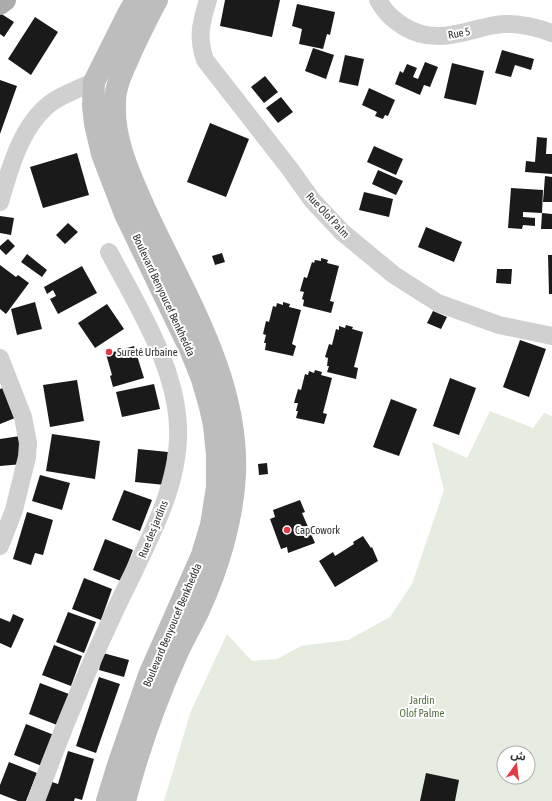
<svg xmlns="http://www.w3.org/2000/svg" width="552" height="801" font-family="'Asap Condensed','Noto Sans Arabic',sans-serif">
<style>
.green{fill:#e6ecdf;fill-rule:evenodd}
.building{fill:#1a1a1a}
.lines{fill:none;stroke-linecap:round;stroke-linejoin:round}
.minor{stroke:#d0d0d0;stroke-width:18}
.secondary{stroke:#bdbdbd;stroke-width:22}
.primary{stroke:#ababab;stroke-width:22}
.poi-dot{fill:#e63946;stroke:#fff;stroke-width:1.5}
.labels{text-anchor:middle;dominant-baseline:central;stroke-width:4;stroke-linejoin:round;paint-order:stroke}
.street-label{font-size:11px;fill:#333;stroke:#fff}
.poi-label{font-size:11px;fill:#333;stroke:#fff;text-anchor:start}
.park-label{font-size:11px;fill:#56703f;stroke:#fff}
</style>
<rect width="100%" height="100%" fill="#fff"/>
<path class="green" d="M490,411L533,428L544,413L552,416V801H164L191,711L227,634L252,661L277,659L301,646L348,640L390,617L412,584L444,490L432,442L467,458ZM504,753H528V777H504Z"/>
<path class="building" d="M225,0H280L272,37L220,26Z
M297,4L335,12L330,35L327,34L323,49L299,44L302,29L292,26Z
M0,13L14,22L4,37L0,34Z
M35,17L58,32L31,75L8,59Z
M313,48L334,55L326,79L305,71Z
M502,50L534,59L531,70L515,65L511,77L495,73Z
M345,55L364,59L358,86L339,82Z
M425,62L438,67L430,87L424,85L420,95L395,84L400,71L403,73L407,64L417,68L413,77L418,79Z
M452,63L484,71L476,105L444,98Z
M265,76L278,92L264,103L251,87Z
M0,80L17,86L0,134Z
M369,88L395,100L388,116L385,115L383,119L375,116L377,112L362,105Z
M281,97L293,112L278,123L266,108Z
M210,123L249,139L226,197L187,182Z
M537,137L547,138L546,154H552V174L525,172L526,161L535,162Z
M374,146L403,159L396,175L367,162Z
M77,153L89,195L43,208L30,167Z
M378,170L403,181L396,195L372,184Z
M545,176L552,177V202H543Z
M511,188L543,190L542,213L523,212V217L535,218V226L523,225L522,229L508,228Z
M364,192L393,199L389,217L359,210Z
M542,213L552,214V229H541Z
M0,216L14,218L11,235L0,233Z
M68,223L78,232L65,244L56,235Z
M426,227L462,242L454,262L418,247Z
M8,239L15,246L6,255L0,249V246Z
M222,253L225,262L215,265L212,256Z
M27,254L47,270L42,277L21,262Z
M548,255H552V294H549Z
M321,258L328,260L327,263L339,266L330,301L334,302L331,313L303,306L304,300L302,299L304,292L300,291L304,277L307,278L312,262L314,263L315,260L321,261Z
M0,265L16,277L18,275L29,283L6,314L0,309Z
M82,266L97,293L58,314L50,299L56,296L53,290L47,294L44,287Z
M497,269H512L511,284L496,283Z
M35,302L42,329L17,335L11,309Z
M283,302L290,304L289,307L301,310L292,344L296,346L293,356L265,350L266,343H264L266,335L263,334L266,321L269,322L273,306L276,307L277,303L283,305Z
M107,304L124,329L95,348L78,323Z
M433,311L447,317L441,329L427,323Z
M346,325L353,327L352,329L363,332L354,367L358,368L356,379L327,372L329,366H327L328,358L325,357L329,344L332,345L336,329L339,330V326L345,328Z
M520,340L546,349L529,397L503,387Z
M134,346L144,378L113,387L110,376L112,375L106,354Z
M315,370L322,372L321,375L332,378L323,413L327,414L324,424L296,418L298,411H296L298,403H294L298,389L301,390L305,374L308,375L309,371L314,373Z
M450,378L476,388L459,435L433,426Z
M77,380L84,421L50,427L43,385Z
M154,384L160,409L122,417L116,392Z
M3,388L15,418L0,424V389Z
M391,399L417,409L399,456L373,447Z
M52,434L100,441L95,479L46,471Z
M20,436L23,464L0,466V439Z
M138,449L168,452L165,485L135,482Z
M267,463L268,474L259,475L258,464Z
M40,475L70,483L62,510L32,501Z
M124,490L152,500L140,531L112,520Z
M300,500L305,512L302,513L315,543L288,553L287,547L281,549L270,519L275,517L273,510Z
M27,512L53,520L43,555L35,553L31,565L13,559Z
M363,536L371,548L372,547L378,561L335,587L319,561L333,552L335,556L354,544L353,542Z
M105,539L133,550L121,581L93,570Z
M84,578L112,589L101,620L72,609Z
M68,612L96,622L84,653L56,642Z
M13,614L24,619L11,648L0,643V618L10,622Z
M54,645L82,656L71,686L42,675Z
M103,653L129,660L124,677L99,670Z
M99,677L120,684L96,753L76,746Z
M40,683L69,694L57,725L29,714Z
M26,724L54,735L42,766L14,755Z
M68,751L94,759L82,800L75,798L74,801H59L61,794L59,801H43L49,781L58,784Z
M9,762L37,773L26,801H18L0,794V785Z
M426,773L459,780L455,801H420Z"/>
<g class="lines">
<path class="minor" d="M208,0C201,23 197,37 205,60L290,169L312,200L342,232L394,275L438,303L499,325L552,336
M378,0C386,13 391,18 403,26C435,46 462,31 495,25C515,22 533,26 552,33
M0,202C10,168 21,125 52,102C64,94 80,88 94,82
M0,358L23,417L28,443L27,457L14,510L0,546
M36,801C59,738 84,677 112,617C138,559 181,492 178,427C176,366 137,305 109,252"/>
<path class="secondary" d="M107,801L118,765L149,675L202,555L211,525L217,487V455L214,425L210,407L202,379L190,349L125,214L102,154L95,124L93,106L94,82L129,12L136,0
M125,801C138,751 155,703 176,656C183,640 192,625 199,610C218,569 233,519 235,474C239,378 183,292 145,209C130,175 113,140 115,102C115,84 125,67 132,50C140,33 148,16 157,0"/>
<path class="primary" d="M0,4L5,0"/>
</g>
<g class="poi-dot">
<circle cx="109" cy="352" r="4"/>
<circle cx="287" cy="530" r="4"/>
</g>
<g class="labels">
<g class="street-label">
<text transform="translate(459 33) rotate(-11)">Rue 5</text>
<text transform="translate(328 215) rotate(47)">Rue Olof Palm</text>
<text transform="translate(164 295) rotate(65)">Boulevard Benyoucef Benkhedda</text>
<text transform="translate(153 529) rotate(-68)">Rue des jardins</text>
<text transform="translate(172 625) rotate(-67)">Boulevard Benyoucef Benkhedda</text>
</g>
<g class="poi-label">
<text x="117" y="352">Sureté Urbaine</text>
<text x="295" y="530">CapCowork</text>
</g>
<g class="park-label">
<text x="422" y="700">Jardin<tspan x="422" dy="13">Olof Palme</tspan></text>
</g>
</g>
<g transform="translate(516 765) rotate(14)"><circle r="19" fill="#ffffff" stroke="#adadad"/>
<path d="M0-3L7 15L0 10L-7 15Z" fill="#e63946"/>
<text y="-6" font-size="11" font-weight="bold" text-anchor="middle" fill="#333333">ش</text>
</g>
</svg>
